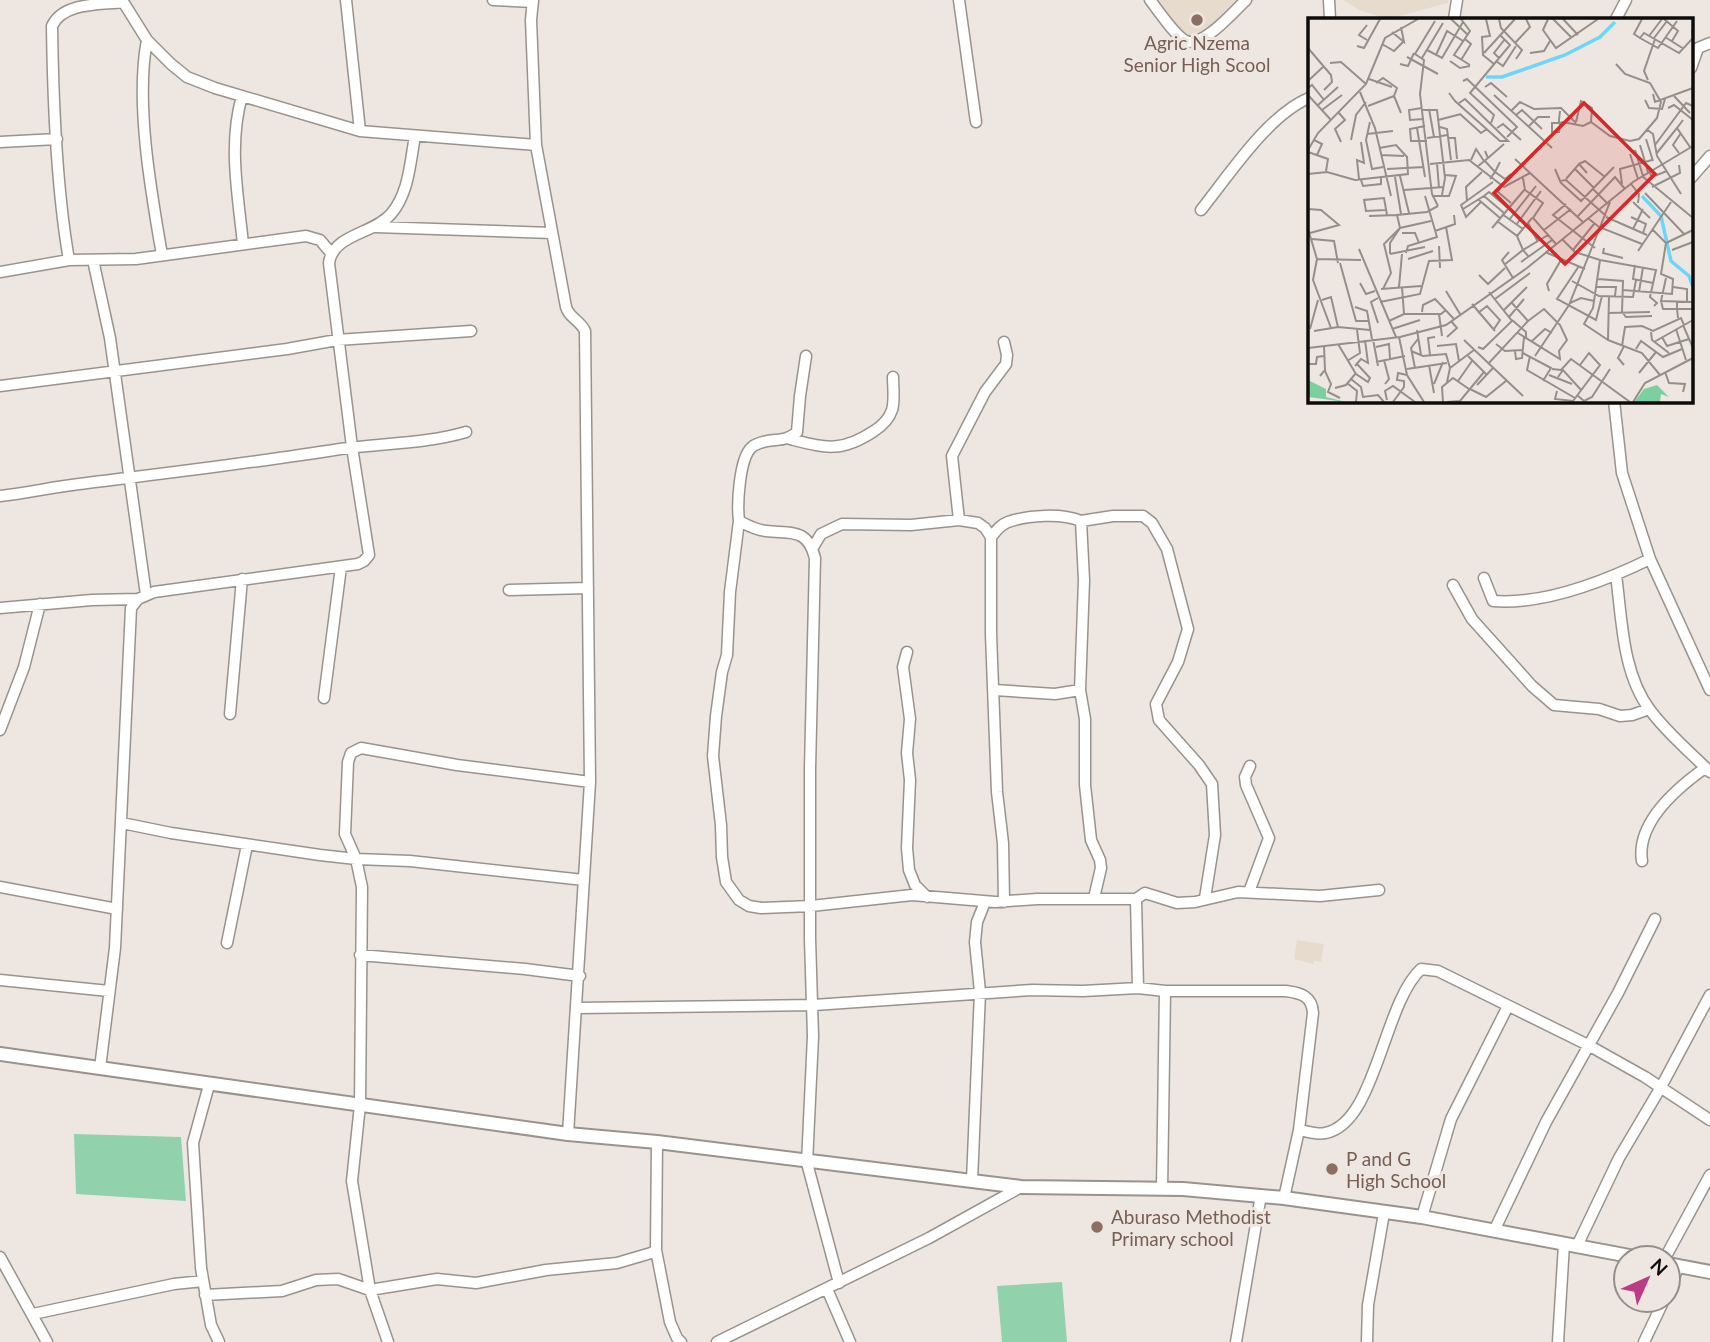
<svg xmlns="http://www.w3.org/2000/svg" width="1710" height="1342" font-family="Lato,sans-serif">
<style>
.built{fill:#e7dbce}
.green{fill:#91d1ab}
.lines{fill:none;stroke-linecap:round;stroke-linejoin:round}
.minor-casing{stroke:#99938d;stroke-width:13}
.tertiary-casing{stroke:#99938d;stroke-width:16}
.minor{stroke:#fff;stroke-width:10}
.tertiary{stroke:#fff;stroke-width:12}
.education-dot{fill:#8d6e63;stroke:#eee7e1;stroke-width:2.5}
.labels{text-anchor:middle;dominant-baseline:central;stroke-width:6;stroke-linejoin:round;paint-order:stroke}
.education-label{font-size:19px;fill:#785e54;stroke:#eee7e1;text-anchor:start}
.inset-river{fill:none;stroke:#6dd6f8;stroke-width:3.5}
.inset-road{fill:none;stroke:#948f8b;stroke-width:2}
.view{fill:#d62828;fill-opacity:0.15;stroke:#d62828;stroke-width:3.5}
.inset-edge{fill:none;stroke:#0e0c0a;stroke-width:3.5}
</style>
<rect width="100%" height="100%" fill="#eee7e1"/>
<path class="built" d="M1143,0H1255L1200,50L1179,40Z
M1343,0H1449L1448,3L1388,19L1359,10Z
M1297,940L1324,944L1321,962L1314,961L1313,964L1294,959Z"/>
<path class="green" d="M74,1134L181,1137L186,1201L76,1194Z
M1062,1282L1067,1342H1002L997,1286Z"/>
<g class="lines">
<defs>
<path id="minor" d="M122,0L147,40L171,64L187,77L215,88L360,131L536,145
M346,0L360,131
M493,0L533,2
M533,0L531,20L536,145L566,307C569,318 580,320 585,331L590,782L568,1134
M959,0L976,122
M1150,0C1158,10 1175,36 1186,41C1203,48 1234,11 1246,0
M1329,0L1330,19
M1454,19L1457,0
M1616,19L1626,0
M147,40C135,102 151,192 162,255
M1691,68L1698,48L1710,43
M242,96C228,145 238,194 243,244
M0,142L57,139
M1691,178L1710,156
M1201,210C1229,175 1268,115 1309,98
M375,227L552,233
M69,260C56,186 53,101 52,26C63,2 100,5 123,2
M93,260L110,338L146,595
M0,272L69,260L136,259L306,236L320,240L331,253
M806,356L800,396L797,432C787,441 780,439 767,441C763,442 755,444 752,447C739,458 737,505 739,521C747,525 756,530 766,531C790,534 807,527 815,558L810,769V939L813,1036L807,1163L839,1283
M0,386L287,349L337,340L471,331
M1614,401L1622,473L1650,559L1710,690
M790,439C826,448 841,453 874,431C882,426 889,419 892,410C895,400 893,388 893,377
M0,496C27,493 53,487 79,484C166,473 253,463 340,449C382,443 425,444 466,432
M959,520L952,456L985,392L1006,364L1007,355L1004,342
M739,521L730,592L727,655L722,672L716,716L713,756L721,825L722,857L726,882L739,900L749,906L761,908L811,906L912,895L995,902L1037,899H1136L1145,893L1177,903L1195,902L1238,892L1320,896L1379,890
M1081,521L1113,516H1143L1152,523L1167,549L1188,629L1178,662L1156,704L1159,720L1199,765L1212,784L1215,835L1205,898
M991,537C996,531 1000,525 1008,522C1028,515 1062,513 1081,521L1084,580L1080,690
M812,549L821,534L842,524L911,525L959,520L978,523L985,528L991,537V634L997,792L1003,843L1004,902
M1616,575C1622,619 1622,673 1650,710C1667,733 1690,752 1710,772
M1484,578L1493,601C1544,605 1605,581 1650,559
M1453,585L1472,619L1532,686L1554,705L1599,709L1620,716L1632,715L1649,709
M509,590L588,588
M0,608L92,600L138,599
M907,652L903,667L910,719L907,753L910,780L907,848L909,870L915,885L927,897
M995,690L1055,694L1080,690L1085,719V785L1091,840L1100,860L1101,868L1094,898
M324,698L341,567
M230,714L242,579
M0,730L24,667L40,604
M122,823L171,833L320,855L356,859L410,861L584,880
M1642,861C1636,823 1677,788 1705,768
M0,887L117,909
M1249,892L1269,838L1246,785L1245,777L1250,766
M1136,899L1138,988
M227,943L247,845
M360,955L525,969L580,976
M0,980L109,991
M577,1008L814,1005L1032,990L1083,991L1138,988L1165,991H1286C1301,993 1312,996 1313,1013L1299,1130L1284,1198
M100,1068L115,948L131,608L138,599L154,592L358,564L364,561L369,555L352,447L329,263C333,234 374,234 391,214C409,193 410,163 415,136
M209,1085L193,1143L201,1268L211,1325L219,1342
M1299,1130C1307,1131 1317,1135 1325,1133C1376,1124 1383,1004 1421,969L1438,971L1588,1045L1645,1077L1710,1120
M657,1142L656,1250L670,1322L677,1338L681,1342
M972,1181L980,992L975,942L977,922L985,902
M1162,1189L1165,991
M1422,1217L1451,1119L1508,1006
M1494,1231L1546,1122L1618,993L1655,919
M1577,1246L1619,1158L1661,1087L1710,995
M0,1257L47,1342
M1665,1258L1710,1175
M827,1289L850,1342
M1668,1291L1679,1266
M205,1295L282,1291L316,1280L338,1279L370,1290L437,1279L476,1283L546,1270L617,1263L651,1253L656,1250
M33,1314L174,1284L203,1281
M388,1342L370,1290L352,1181L360,1105L362,887L356,859L345,834L348,762L351,753L361,748L457,765L590,782
M717,1342L929,1238L1021,1187
M1236,1342L1261,1195
M1367,1342L1368,1305L1384,1213
M1558,1342L1564,1244
M1644,1342L1664,1300"/>
<path id="tertiary" d="M0,1054L568,1134L657,1142L972,1181L1021,1187L1183,1189L1284,1198L1422,1217L1640,1258
M1668,1264L1710,1272"/>
</defs>
<use href="#minor" class="minor-casing"/>
<use href="#tertiary" class="tertiary-casing"/>
<use href="#minor" class="minor"/>
<use href="#tertiary" class="tertiary"/>
</g>
<g class="education-dot">
<circle cx="1197" cy="20" r="7"/>
<circle cx="1332" cy="1169" r="7"/>
<circle cx="1097" cy="1227" r="7"/>
</g>
<g class="labels">
<g class="education-label">
<text x="1197" y="42" text-anchor="middle">Agric Nzema<tspan x="1197" dy="22">Senior High Scool</tspan></text>
<text x="1346" y="1158">P and G<tspan x="1346" dy="22">High School</tspan></text>
<text x="1111" y="1216">Aburaso Methodist<tspan x="1111" dy="22">Primary school</tspan></text>
</g>
</g>
<g transform="translate(1308 18)">
<rect width="385" height="385" fill="#eee7e1"/>
<path d="M0,362L18,371V379L38,384L0,379ZM349,367L361,379L353,376L352,384H326L336,371Z" fill="#7cd0a0"/>
<path class="inset-river" d="M178,59H194L257,37L292,19L307,4M334,178L353,198L363,243L381,258L385,269"/>
<path class="inset-road" d="M143,1L160,17M153,1L162,13L146,37L162,47M178,1L182,18L174,19L175,37L186,46M191,1L193,10L214,32L208,41M240,1L235,12L248,30L290,1M245,1L263,19M255,1L270,17M334,1L326,16L332,20L336,15L371,35L385,20L384,12M356,1L370,13L364,23M127,3L107,36L116,42L112,76L124,176L130,188M59,7L51,17L59,22M84,14L96,24L93,9M341,18L354,1M357,19L376,31M332,20L350,30L369,3M346,20L359,3M207,25L222,9L218,1M74,26L86,33L95,24M49,28L56,30L72,1M0,30L23,57L24,64L16,72M119,32L134,40L155,4M176,35L207,1M222,35L236,33L242,23M128,37L139,13L155,23M99,39L130,56M114,40L135,5M191,40L186,35L197,21M153,42L163,26L157,21M142,43L152,50L162,48M188,43L195,48L208,28M22,45L33,44L58,66M92,46L100,48L106,35M61,61L84,69M340,62L336,53L347,21M0,63L16,48M155,63L159,61L209,109L199,119M68,65L75,60L89,70L86,78L93,95M177,69L183,65L199,79M0,70L4,67L16,82M52,74L67,110L83,178M141,75L147,83L192,123H200L157,81L151,85M345,76L347,84L385,70M0,77L23,102M186,77L244,130M366,78L382,95M337,82L341,90L354,91L357,81M10,87L30,69M60,88L86,78M114,90L101,92L102,102L116,101M360,90L366,87L385,102M121,91L126,119M14,92L34,77M115,92H129L137,160L134,177M203,93L212,84L226,91L253,90L268,105M252,93L251,102V104L252,105V106L251,114H244V105H252L255,104L275,108L283,104M31,95L37,102L27,111L33,124M152,96L173,115L179,111M208,97L214,92L234,111M130,102L153,96M375,102L369,110L382,129M62,104L58,122L64,151L75,149M268,104L273,83L284,90L283,104M283,104L302,118L322,123L331,121L349,100L353,84L342,65L317,56L308,46M183,105L186,97L162,75L202,27L192,17M117,108L102,111L103,123H119M132,109L139,111L143,142M220,109L230,99H242M109,110L117,159M189,110L195,106L213,122M338,111L345,116L349,138L373,176M59,116L85,113M119,120L140,117M140,120H147L149,141M338,121L345,143M6,122L14,126L9,137M43,122L48,97L58,84M332,127L340,154M347,127L378,85L385,88M0,132L10,115L58,66L77,20L110,1M327,132L335,158M0,134L20,141L18,153M371,135L365,127L373,115M322,136L330,161M348,136L369,110M73,137L96,138M180,140L196,126M207,141L276,205M163,142L168,131L176,143M177,143L187,154L192,144M129,145L131,170M122,146L161,142L196,169L222,155M271,146L277,143L297,159M169,149L180,140L177,133M79,151L116,149M247,151L252,163L258,162L298,198M267,151L286,170M341,153L344,159L359,153M0,156L19,154L47,162L100,156L99,139L88,127L71,130M92,158L101,195M334,158L385,200M87,159L93,196M215,160L217,172L235,185L225,200L248,226M51,161L49,142L56,145L53,124M182,161L187,154L197,161L203,156M258,161L271,146L279,155M53,162L55,168L73,166V160M252,164L273,183L306,149M314,166L312,151L344,142M323,166L331,176L330,185M193,169L190,174L203,185M344,169L372,155L371,147M285,171L300,186M96,172L136,169M337,175L377,217M124,178H141L148,158L137,157M176,178L181,174L200,190M171,182L192,200M159,183L158,169L174,154M173,184L158,199L153,187L185,164M325,184L342,200M258,186L245,197L287,230M0,191L13,192L31,207L2,215M155,191L176,178L196,195M77,192L58,193L56,182L76,180L79,197M194,196L215,211M61,198L89,197M270,198L307,159L317,171M298,199L339,217M323,199L338,206L335,215M281,201L291,209L334,226M201,202L228,168M189,203L209,218L215,232L240,217M220,205L230,224M208,207L233,173M184,210L217,171M0,211L9,241L53,242M325,211L335,191M236,212L263,191M127,213L147,206L146,197M94,215H107L111,225M209,218L224,200M4,221L26,223L30,245M254,221L267,234L292,242L348,252L342,279L349,285L346,288M358,225L385,212M131,228L132,250M296,230L295,235L315,240M51,231L88,319M265,232L286,206M364,232L385,224M330,233L363,184M201,234L194,242L205,260M237,234L277,251M98,235L100,228L129,219L117,178M82,236V225L92,210L123,203M82,236L117,229M9,241L5,262L23,310M100,241L125,233M292,242L285,290L276,306L300,322M213,244L244,222M32,245L48,303H61M196,247L215,232L221,239M327,247L325,261L345,265M271,248L249,281L288,302L294,278M171,257L180,266L197,250M358,260L353,283L385,284M290,261L315,263L314,294M264,263L291,278L325,279L328,262M52,265L58,276L67,273M91,269L94,236M94,269L96,296M288,269H308L307,278M365,269L379,271V284M73,271L113,268M75,271L83,255L76,226L92,210L89,197L119,194L130,188M315,272L364,276L365,261L353,256L358,225L344,211M138,273L152,296M241,273L239,266L253,242M331,274L335,249M301,278L300,322L334,335L352,357M187,281L222,255M14,282L23,279L30,309M353,283L355,291H369L370,300M72,284L112,276L121,243L144,242L138,209M369,284V291H385M262,285L273,280L286,283M164,286L187,313M47,289L59,293L64,321M195,293L219,269M114,294L115,287L127,281L146,301M314,294L318,299L344,298M170,295L179,288L192,302L186,311M300,295L342,294M131,296L134,318M201,299L216,281M204,302L218,314V320M81,303L96,296H133L138,292M70,305L63,284L70,280M375,307L385,330M2,311L10,282M84,311L112,302M368,311L378,342M109,312L113,337M6,313L30,309L62,312M343,314L344,322L361,335M210,315L252,341L251,333L259,322L252,307L236,291L220,303M91,319L99,357L116,384M139,319L149,310L143,303M354,319L359,328L381,321M65,321L70,348M156,322L215,378M223,324L237,311L244,315M346,324L385,302M30,326L48,356L60,364L62,360L49,346M188,326L197,333L214,332M129,328L148,326L151,343M314,328L317,309L334,308L345,313L373,300L376,307M316,328L310,340L316,347M68,329L81,326L82,341M170,329L175,331L204,303L181,274M0,330L92,319L138,307L219,250L325,164L385,128M328,331L333,323L355,339L374,331M103,333L115,338L138,336L142,350L139,364M207,333L208,341L214,340L216,319M215,335L243,350L235,363M122,337L120,320L127,319M160,338L179,357M222,338L219,352L267,380M227,338L261,287L302,184M76,342L81,361L77,366M39,343L52,335L49,312M68,344L97,338M0,346H8L9,339L16,338M180,346L220,303L204,285M121,347L126,375M47,348L53,341L60,345L57,322M107,350L103,330L110,321M142,350L166,332M99,351L139,345M244,351L253,352L263,341L322,384M17,353L23,366L20,374L32,380M357,354L361,365L377,366L375,374M331,355L348,334M241,357L264,366M12,358L17,352L16,328M250,359L255,352L273,372M43,361L53,369L55,379L70,377L76,384M150,363L164,343M39,365L49,373L48,384M126,366L135,344M169,367L185,350M27,370L38,367L48,355M162,371L178,379L198,363M249,373L247,381L265,383L292,347L281,335L272,347M269,377L276,383L284,379L302,351M79,382L77,373L85,368L107,384M85,384L96,369V363L89,362L90,355L99,357M135,384L134,369L145,360L161,371M139,384L152,383L176,354M325,384L337,365L385,340"/>
<path class="view" d="M276,85L347,156L257,246L186,175Z"/>
<rect width="385" height="385" class="inset-edge"/>
</g>
<g transform="translate(1647 1279) rotate(45)"><circle r="33" fill="#eee7e1" stroke="#948f8b" stroke-width="2"/>
<path d="M0-5L12 26L0 18L-12 26Z" fill="#bc3b85"/>
<text y="-10" font-size="19" font-weight="bold" text-anchor="middle" fill="#0e0c0a">N</text>
</g>
</svg>
